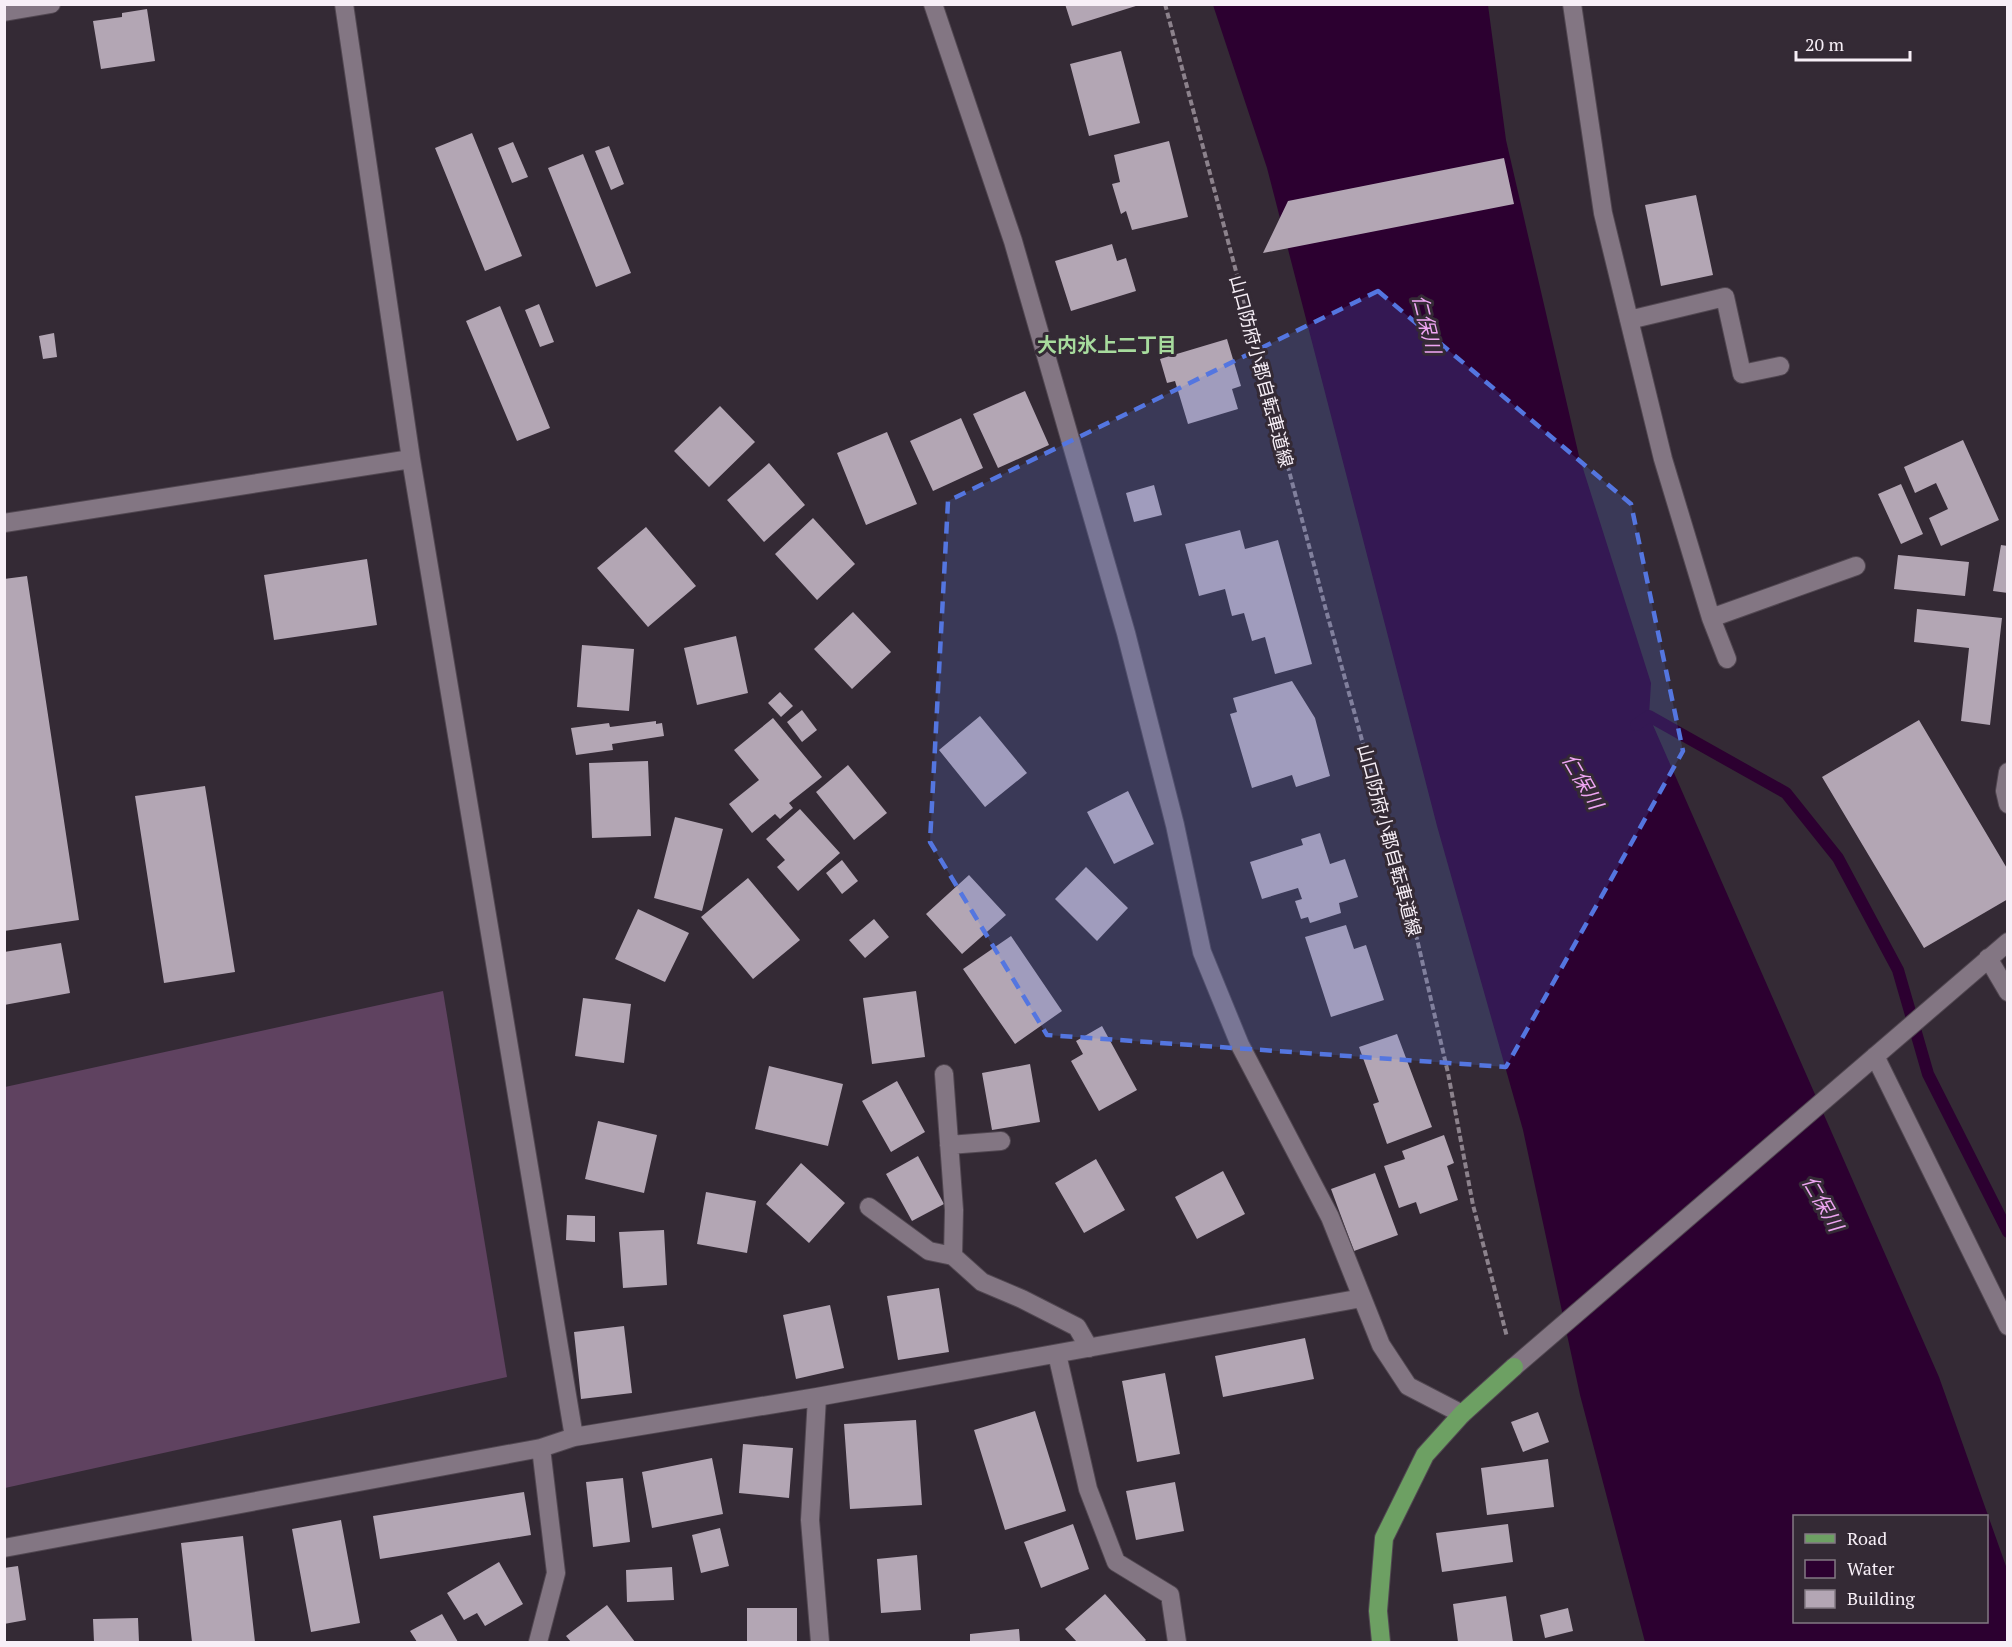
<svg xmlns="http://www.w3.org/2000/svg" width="2012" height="1647" font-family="'PT Serif','Noto Sans JP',serif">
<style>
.pitch{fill:#5f4260}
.water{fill:#2c0030;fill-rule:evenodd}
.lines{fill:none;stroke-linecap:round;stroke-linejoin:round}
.stream{stroke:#2c0030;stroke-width:12}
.building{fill:#b3a6b4}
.minor-casing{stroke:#514751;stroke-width:20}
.major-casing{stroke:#514751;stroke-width:20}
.path{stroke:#8c828c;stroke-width:4;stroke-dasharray:6 3;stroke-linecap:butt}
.minor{stroke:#837683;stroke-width:18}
.major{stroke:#6da063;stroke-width:18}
.marked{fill:#5476e0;fill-opacity:0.2;stroke:#5476e0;stroke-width:4.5;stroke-dasharray:12 8;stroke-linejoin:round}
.labels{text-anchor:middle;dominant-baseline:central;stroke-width:6;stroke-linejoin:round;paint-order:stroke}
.street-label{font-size:18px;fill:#f7eff7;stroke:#342a35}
.water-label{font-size:20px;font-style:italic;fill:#eea5f2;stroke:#342a35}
.neighbourhood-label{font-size:20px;font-weight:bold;fill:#a7db9d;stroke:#342a35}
</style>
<rect width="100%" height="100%" fill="#342a35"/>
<path class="pitch" d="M443,991L507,1377L5,1488V1087Z"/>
<path class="water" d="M1213,5H1488L1506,140L1579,456L1651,683L1649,716L1939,1377L2007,1569V1642H1645L1580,1395L1523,1130L1437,826L1267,168ZM1794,1516H1986V1622H1794Z"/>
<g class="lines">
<path class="stream" d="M1636,725L1649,716L1786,793L1838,858L1898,970L1928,1074L2008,1232"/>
</g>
<path class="building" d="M1065,4H1139V5L1072,26Z
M147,9L155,61L101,69L93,21L122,17V13Z
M1121,51L1140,123L1089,136L1070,64Z
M472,133L522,256L485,271L435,148Z
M1169,141L1188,217L1132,230L1126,211L1121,214L1112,184L1120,182L1114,155Z
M513,142L528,177L512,183L498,148Z
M609,146L624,184L611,190L595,151Z
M583,154L631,273L596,287L548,168Z
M1504,158L1514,204L1263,253L1288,201Z
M1696,195L1713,275L1661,286L1645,205Z
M1112,244L1117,261L1126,258L1136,291L1071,311L1055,261Z
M539,304L554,342L540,347L525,310Z
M500,306L550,428L517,441L466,321Z
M54,333L57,357L43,359L39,336Z
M1227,339L1241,386L1232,389L1238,409L1188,424L1175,381L1167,383L1160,359Z
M1025,391L1049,445L998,468L973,414Z
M720,406L755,442L709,487L674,451Z
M961,418L983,468L933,491L910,441Z
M887,432L917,504L866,525L837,453Z
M1963,440L1999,520L1941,546L1929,518L1948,509L1936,483L1915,493L1904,467Z
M769,463L805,505L764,542L727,500Z
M1901,484L1923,534L1901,544L1878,494Z
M1154,485L1162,515L1134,522L1126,493Z
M813,518L855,564L817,600L775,554Z
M646,527L696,586L648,627L597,568Z
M1240,530L1245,549L1278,540L1312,664L1275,674L1265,637L1252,641L1244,613L1232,616L1225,589L1199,596L1185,544Z
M2001,545L2008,546V593L1993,591Z
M1898,555L1969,562L1965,596L1894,589Z
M367,559L377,625L274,640L264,575Z
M27,576L79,920L4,931V579Z
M1917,609L2002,618L1990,725L1961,721L1969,648L1914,642Z
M853,612L891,652L852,689L814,649Z
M736,636L748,693L697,705L684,648Z
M582,645L634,649L629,711L577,707Z
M1292,681L1315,718L1330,776L1296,787L1292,775L1252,788L1230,714L1237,712L1233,698Z
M780,692L793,706L781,717L768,703Z
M802,710L817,730L802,742L787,722Z
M980,716L1027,773L985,807L939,750Z
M773,718L822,777L789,803L793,808L780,819L775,814L752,833L729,804L759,780L734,750Z
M1919,720L2008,870V899L1924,948L1822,777Z
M656,721V724L662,723L664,736L612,744L613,750L576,755L571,728L609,723L610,727Z
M648,761L651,836L592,838L589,763Z
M848,765L887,813L854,840L816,792Z
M205,786L235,972L164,983L135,796Z
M1128,791L1154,844L1114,864L1087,812Z
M800,809L840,853L798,891L777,867L785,860L766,839Z
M675,817L723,829L702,911L654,898Z
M1320,833L1330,864L1345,859L1358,897L1339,903L1341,913L1310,923L1308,917L1301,919L1295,901L1302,899L1298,888L1262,899L1250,862L1303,845L1301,839Z
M842,860L858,881L842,894L826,873Z
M1086,867L1128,908L1097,941L1055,899Z
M969,875L1006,915L962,954L926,914Z
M748,878L800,940L753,979L701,917Z
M638,909L689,933L665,982L615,959Z
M874,919L889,937L865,958L849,940Z
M1346,925L1354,949L1366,945L1384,1000L1331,1017L1305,937Z
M1011,936L1062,1011L1015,1044L963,969Z
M61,943L70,993L4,1005V952Z
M916,991L925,1057L872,1064L863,998Z
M583,998L631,1004L624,1063L575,1056Z
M1102,1026L1137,1090L1099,1111L1071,1061L1083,1054L1076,1041Z
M1397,1034L1432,1127L1387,1144L1373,1104L1379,1102L1359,1047Z
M1030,1064L1040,1122L992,1130L982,1073Z
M769,1066L843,1084L828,1146L755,1129Z
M897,1081L925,1132L891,1152L862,1101Z
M598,1121L657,1135L644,1193L585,1179Z
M1444,1135L1454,1163L1447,1166L1458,1200L1420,1214L1416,1202L1399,1208L1384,1166L1405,1159L1402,1151Z
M918,1156L944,1204L912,1221L886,1174Z
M1096,1159L1125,1210L1084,1233L1055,1183Z
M801,1163L845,1203L809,1243L766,1204Z
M1223,1171L1245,1214L1197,1239L1175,1197Z
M1375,1173L1398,1235L1354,1251L1331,1189Z
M706,1192L756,1201L747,1253L697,1244Z
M567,1215L595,1216V1242L566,1240Z
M664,1230L667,1285L623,1288L619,1232Z
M939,1288L949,1352L898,1360L887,1296Z
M830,1305L844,1368L796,1379L783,1315Z
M624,1326L632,1393L581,1399L574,1332Z
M1305,1338L1314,1379L1223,1397L1215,1356Z
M1165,1373L1180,1454L1137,1462L1122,1381Z
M1035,1411L1066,1511L1005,1530L974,1430Z
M1538,1412L1549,1442L1523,1452L1511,1422Z
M916,1420L922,1505L850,1509L844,1424Z
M743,1444L793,1448L789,1498L739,1493Z
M712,1458L723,1514L652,1528L642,1472Z
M1548,1459L1554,1507L1487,1515L1481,1468Z
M623,1478L630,1542L593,1547L586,1482Z
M1175,1482L1184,1531L1136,1540L1126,1491Z
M524,1492L531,1535L380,1559L373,1516Z
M341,1520L360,1623L311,1632L292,1529Z
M1073,1524L1089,1569L1041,1588L1024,1542Z
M1508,1524L1513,1562L1442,1572L1436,1533Z
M720,1528L729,1566L701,1573L692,1535Z
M243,1536L255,1642H192L181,1543Z
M917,1555L921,1610L881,1613L877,1559Z
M499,1562L523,1604L485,1626L477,1613L464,1620L447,1593Z
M18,1566L26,1620L4,1624V1568Z
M672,1567L674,1600L627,1602L626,1570Z
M1105,1594L1146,1640L1144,1642H1077L1065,1629Z
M1506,1596L1513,1642H1458L1453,1604Z
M607,1605L635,1642H571L566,1636Z
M747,1608H797V1642H747Z
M1568,1608L1573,1631L1545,1638L1540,1615Z
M442,1614L458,1642H417L410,1631Z
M138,1618L139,1642H94L93,1619Z
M1019,1629L1020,1642H970V1634Z"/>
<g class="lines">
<defs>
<path id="minor" d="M344,4L411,459L574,1437
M933,4L1013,241L1126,633L1175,825L1202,952L1240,1045L1330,1217L1381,1345L1408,1386L1462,1414
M1572,4L1603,213L1663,459L1711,618L1727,659
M4,12L51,4
M1629,320L1725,297L1742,374L1780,366
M4,523L411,459
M1711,618L1856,566
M2008,772L2005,791L2008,804
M1988,958L2008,992
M1875,1056L2008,1326
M944,1074L954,1210L953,1256L982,1282L1022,1299L1077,1327L1089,1348
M949,1145L1001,1141
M869,1207L929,1251L953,1256
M1057,1354L1088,1489L1116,1562L1170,1595L1177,1642
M1514,1367L2008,942
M817,1397L810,1520L820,1642
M4,1548L541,1448L574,1437L817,1397L1362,1298
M538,1642L556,1573L541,1448"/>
<path id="major" d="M1381,1642L1378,1611L1384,1538L1425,1455L1462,1414L1514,1367"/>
</defs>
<use href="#minor" class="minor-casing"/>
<use href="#major" class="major-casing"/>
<path class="path" d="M1165,4L1326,610L1417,939L1448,1073L1473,1205L1507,1337"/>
<use href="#minor" class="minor"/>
<use href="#major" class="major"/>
</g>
<path class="marked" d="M1378,291L1631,504L1683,751L1506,1067L1047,1035L930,842L948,501Z"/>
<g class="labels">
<g class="street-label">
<text transform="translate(1262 371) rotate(75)">山口防府小郡自転車道線</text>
<text transform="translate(1390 840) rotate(75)">山口防府小郡自転車道線</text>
</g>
<g class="water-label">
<text transform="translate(1427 324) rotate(76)">仁保川</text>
<text transform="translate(1583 781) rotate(60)">仁保川</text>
<text transform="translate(1823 1203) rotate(60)">仁保川</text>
</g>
<g class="neighbourhood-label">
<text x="1107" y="344">大内氷上二丁目</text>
</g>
</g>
<rect width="2012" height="1647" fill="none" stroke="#f7eff7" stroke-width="12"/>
<rect x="1793" y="1515" width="195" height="108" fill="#342a35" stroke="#827983" stroke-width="1.5"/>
<rect x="1805" y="1534" width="30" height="9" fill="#6da063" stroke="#827983" stroke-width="1.5"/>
<text x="1847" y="1545" font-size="18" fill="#f7eff7">Road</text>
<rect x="1805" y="1560" width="30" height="18" fill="#2c0030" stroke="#827983" stroke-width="1.5"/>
<text x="1847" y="1575" font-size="18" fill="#f7eff7">Water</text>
<rect x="1805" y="1590" width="30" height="18" fill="#b3a6b4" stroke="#827983" stroke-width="1.5"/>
<text x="1847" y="1605" font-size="18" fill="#f7eff7">Building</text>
<path d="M1796 51v9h114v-9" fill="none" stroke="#f7eff7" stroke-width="3"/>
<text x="1805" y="51" font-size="18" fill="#f7eff7" stroke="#342a35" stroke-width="4.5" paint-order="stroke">20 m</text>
</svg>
